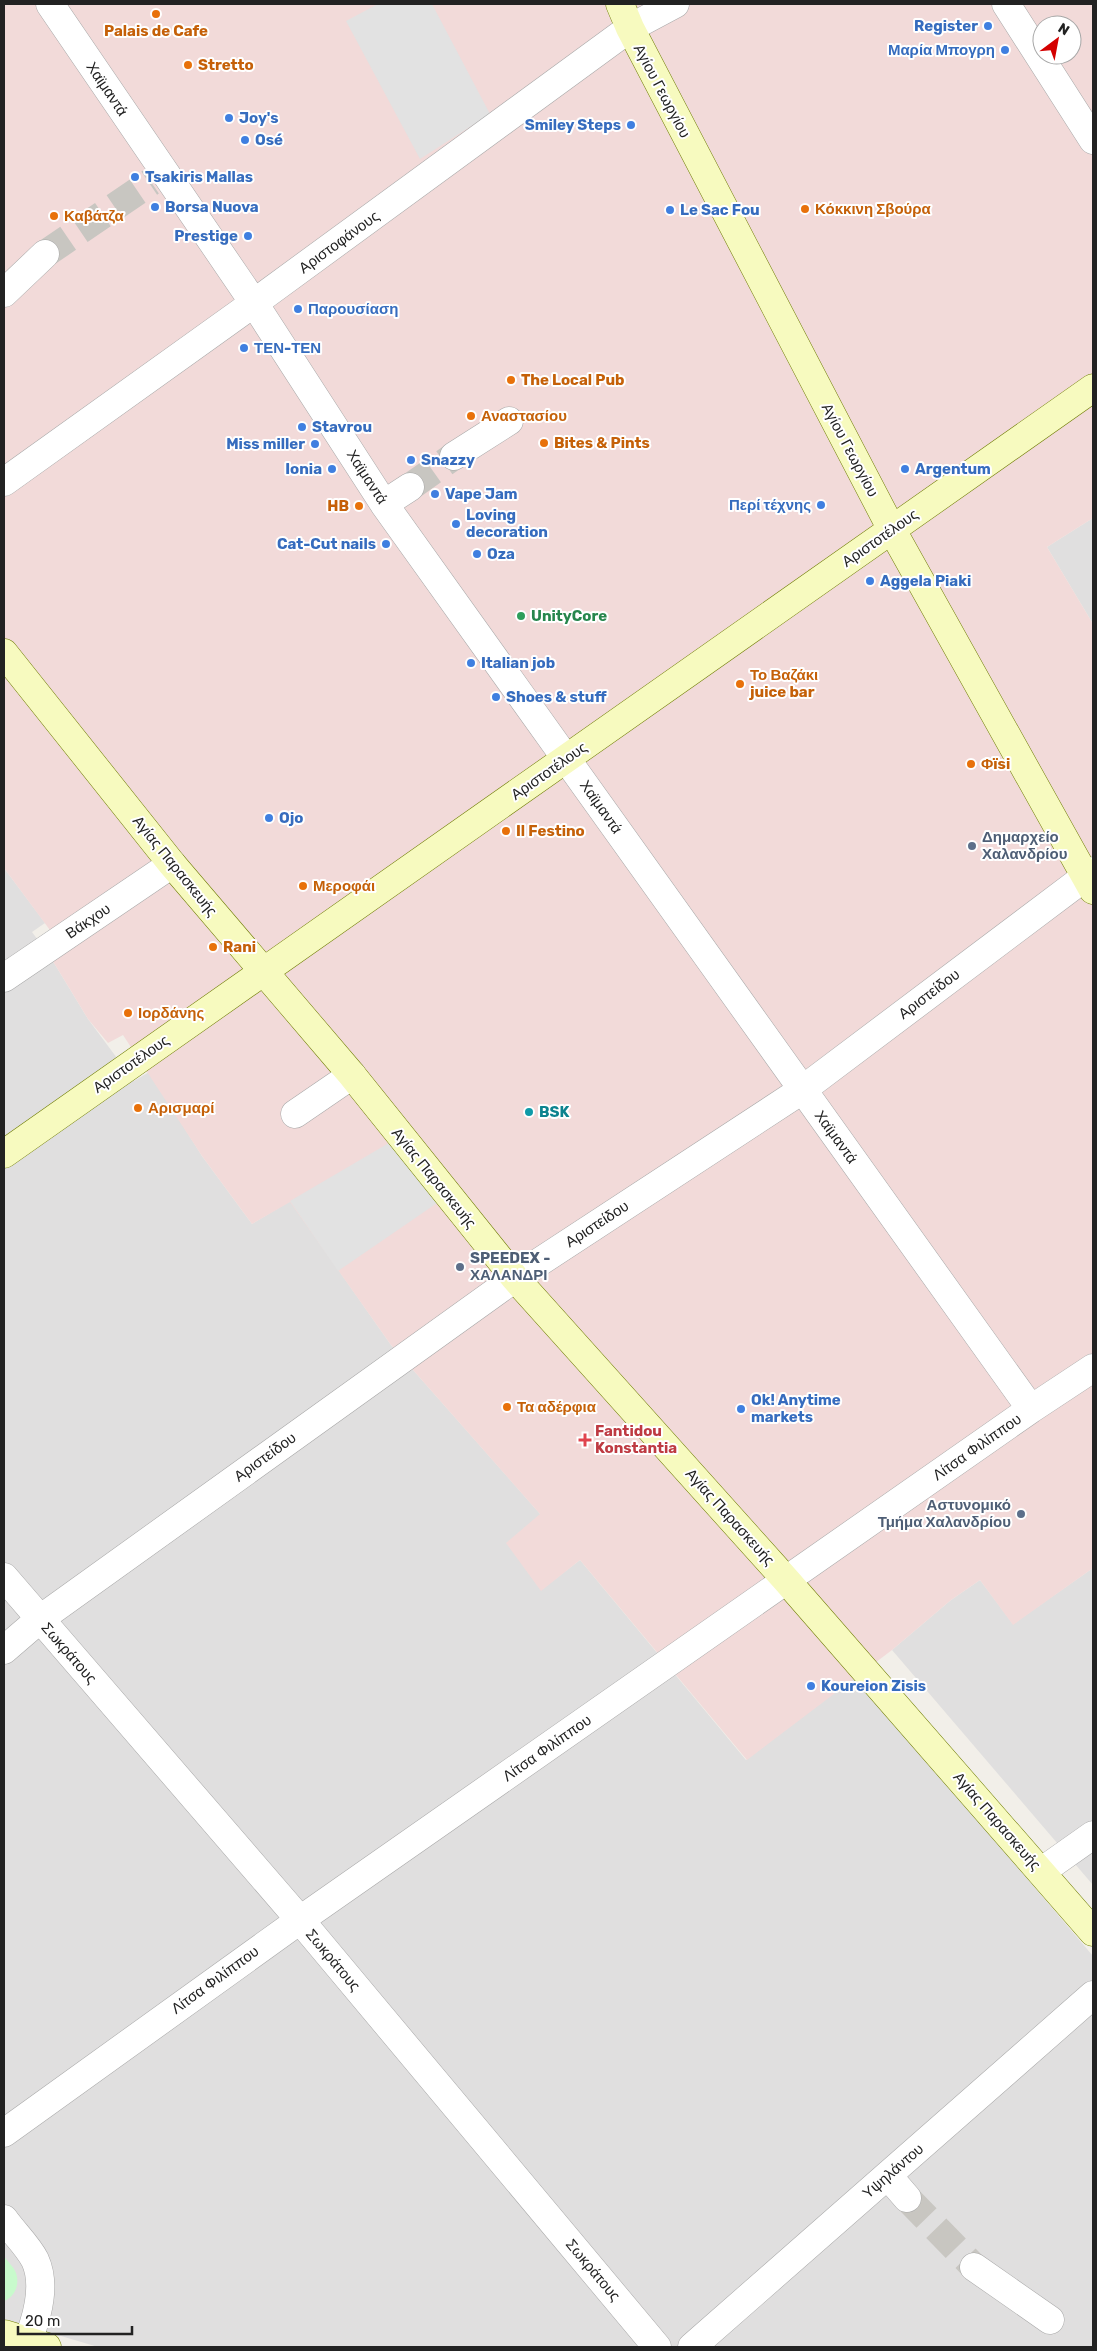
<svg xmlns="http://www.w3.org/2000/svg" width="1097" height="2351" font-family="Rubik,sans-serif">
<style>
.residential{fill:#e0dfdf}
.commercial{fill:#f2dad9;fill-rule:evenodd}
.park{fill:#c8facc}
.parking{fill:#e2e2e2}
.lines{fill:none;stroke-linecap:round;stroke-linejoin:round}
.street-tunnel{stroke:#c8c6c1;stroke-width:28;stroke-dasharray:28 14;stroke-linecap:butt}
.street-casing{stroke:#a9a9a9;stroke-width:29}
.secondary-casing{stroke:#707d05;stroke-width:29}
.street{stroke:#fff;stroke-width:28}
.secondary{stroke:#f7fabf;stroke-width:28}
.food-dot{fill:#e8710a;stroke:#fff;stroke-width:2}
.shop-dot{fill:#3f7fe0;stroke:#fff;stroke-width:2}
.leisure-dot{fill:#2e9e5b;stroke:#fff;stroke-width:2}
.service-dot{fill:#5c6f8a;stroke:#fff;stroke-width:2}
.culture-dot{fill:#0f9aa8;stroke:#fff;stroke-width:2}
.health-dot{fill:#e0444e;stroke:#fff;stroke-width:2}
.labels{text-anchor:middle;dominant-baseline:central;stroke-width:4;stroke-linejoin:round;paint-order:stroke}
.shop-label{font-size:15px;font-weight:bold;fill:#366cbe;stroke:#fff;text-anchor:start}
.food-label{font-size:15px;font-weight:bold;fill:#c56008;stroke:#fff;text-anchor:start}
.street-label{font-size:15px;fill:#222;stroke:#fff}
.leisure-label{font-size:15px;font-weight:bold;fill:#27864d;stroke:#fff;text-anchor:start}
.service-label{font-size:15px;font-weight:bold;fill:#4e5e75;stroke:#fff;text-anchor:start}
.culture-label{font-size:15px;font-weight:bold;fill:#0d838f;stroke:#fff;text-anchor:start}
.health-label{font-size:15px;font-weight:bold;fill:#be3a42;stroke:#fff;text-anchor:start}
</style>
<rect width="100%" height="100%" fill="#f2efe9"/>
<path class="residential" d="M1093,518V624L1047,547Z
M4,868L45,923L32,932L51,958L88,1019L134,1081L149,1072L202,1156L252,1224L290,1201L391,1345L541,1515V1590L580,1560L746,1760L855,1677L1093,1956V2347H98L4,2319Z
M1093,1568V1885L892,1650L951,1600L980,1580L1013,1624Z"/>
<path class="commercial" d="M4,4H1093V518L1047,547L1093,624V1568L1013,1625L980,1580L951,1600L892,1650L747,1760L580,1560L541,1591L506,1543L540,1514L391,1345L290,1202L252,1224L202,1156L123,1035L108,1043L88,1019L51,958L64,949L4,868ZM1042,25H1072V55H1042Z"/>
<path class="park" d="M4,2256C7,2261 14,2267 16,2273C20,2284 15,2297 4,2301Z"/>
<path class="parking" d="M378,4H432L490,114L420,159L346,21Z
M394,1140L440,1201L338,1271L290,1201Z"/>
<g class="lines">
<path class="street-tunnel" d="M45,254L151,182
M410,487L454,456
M907,2198L974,2267"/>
<defs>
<path id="street" d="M50,4L254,303L384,504L1031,1409
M1006,4L1093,140
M4,293L45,254
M454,456L509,421
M4,482L254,303L630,28L675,4
M384,504L410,487
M4,978L172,864
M295,1114L352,1075
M4,1577L300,1920L657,2347
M4,1650L40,1619L515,1278L802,1090L1093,871
M1042,1871L1093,1835
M4,2133L300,1920L1031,1409L1093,1368
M888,2176L907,2198
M4,2219C13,2232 28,2246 35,2260C47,2286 36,2322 25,2347
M974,2267L1050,2320
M692,2347L1093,1995"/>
<path id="secondary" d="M620,4L630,28L892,530L1093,890
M4,653L172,864L352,1075L515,1278L787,1581L1093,1932
M4,1154L1093,388
M4,2334L47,2347"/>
</defs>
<use href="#street" class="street-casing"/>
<use href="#secondary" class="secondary-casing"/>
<use href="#street" class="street"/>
<use href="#secondary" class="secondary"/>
</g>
<g class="food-dot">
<circle cx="156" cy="14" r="5"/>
<circle cx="188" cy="65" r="5"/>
<circle cx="805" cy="209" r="5"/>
<circle cx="54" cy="216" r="5"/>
<circle cx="511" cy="380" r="5"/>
<circle cx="471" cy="416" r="5"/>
<circle cx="544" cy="443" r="5"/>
<circle cx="359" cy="506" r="5"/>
<circle cx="740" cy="684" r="5"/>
<circle cx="971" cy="764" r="5"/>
<circle cx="506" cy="831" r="5"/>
<circle cx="303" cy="886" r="5"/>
<circle cx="213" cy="947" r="5"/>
<circle cx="128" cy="1013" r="5"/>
<circle cx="138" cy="1108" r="5"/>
<circle cx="507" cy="1407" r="5"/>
</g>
<g class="shop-dot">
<circle cx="988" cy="26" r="5"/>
<circle cx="1005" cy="50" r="5"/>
<circle cx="229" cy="118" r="5"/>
<circle cx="631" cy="125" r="5"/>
<circle cx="245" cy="140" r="5"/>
<circle cx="135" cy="177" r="5"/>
<circle cx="155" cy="207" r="5"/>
<circle cx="670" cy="210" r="5"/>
<circle cx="248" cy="236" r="5"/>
<circle cx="298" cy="309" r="5"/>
<circle cx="244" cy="348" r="5"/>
<circle cx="302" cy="427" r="5"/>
<circle cx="315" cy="444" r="5"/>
<circle cx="411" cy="460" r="5"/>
<circle cx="332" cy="469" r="5"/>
<circle cx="905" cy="469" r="5"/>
<circle cx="435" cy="494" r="5"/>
<circle cx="821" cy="505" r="5"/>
<circle cx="456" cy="524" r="5"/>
<circle cx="386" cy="544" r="5"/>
<circle cx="477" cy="554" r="5"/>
<circle cx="870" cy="581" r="5"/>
<circle cx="471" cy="663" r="5"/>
<circle cx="496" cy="697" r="5"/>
<circle cx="269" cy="818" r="5"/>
<circle cx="741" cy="1409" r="5"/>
<circle cx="811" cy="1686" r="5"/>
</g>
<circle class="leisure-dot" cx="521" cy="616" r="5"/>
<g class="service-dot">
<circle cx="972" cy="846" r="5"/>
<circle cx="460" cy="1267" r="5"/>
<circle cx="1021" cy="1514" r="5"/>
</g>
<circle class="culture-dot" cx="529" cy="1112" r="5"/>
<path class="health-dot" d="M582.5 1432.5h5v5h5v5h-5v5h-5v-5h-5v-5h5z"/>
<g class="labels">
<g class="shop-label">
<text x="978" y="26" text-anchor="end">Register</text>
<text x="995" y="50" text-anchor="end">Μαρία Μπογρη</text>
<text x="239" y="118">Joy's</text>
<text x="621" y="125" text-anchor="end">Smiley Steps</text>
<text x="255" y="140">Osé</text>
<text x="145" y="177">Tsakiris Mallas</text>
<text x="165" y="207">Borsa Nuova</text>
<text x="680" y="210">Le Sac Fou</text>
<text x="238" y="236" text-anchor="end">Prestige</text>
<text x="308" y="309">Παρουσίαση</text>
<text x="254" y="348">ΤΕΝ-ΤΕΝ</text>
<text x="312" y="427">Stavrou</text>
<text x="305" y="444" text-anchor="end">Miss miller</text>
<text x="421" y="460">Snazzy</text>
<text x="322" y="469" text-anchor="end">Ionia</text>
<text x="915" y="469">Argentum</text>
<text x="445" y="494">Vape Jam</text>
<text x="811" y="505" text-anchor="end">Περί τέχνης</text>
<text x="466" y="515">Loving<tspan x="466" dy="17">decoration</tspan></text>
<text x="376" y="544" text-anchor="end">Cat-Cut nails</text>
<text x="487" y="554">Oza</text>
<text x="880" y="581">Aggela Piaki</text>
<text x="481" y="663">Italian job</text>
<text x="506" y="697">Shoes &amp; stuff</text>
<text x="279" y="818">Ojo</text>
<text x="751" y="1400">Ok! Anytime<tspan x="751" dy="17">markets</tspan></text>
<text x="821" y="1686">Koureion Zisis</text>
</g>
<g class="food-label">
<text x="156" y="31" text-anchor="middle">Palais de Cafe</text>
<text x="198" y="65">Stretto</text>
<text x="815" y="209">Κόκκινη Σβούρα</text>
<text x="64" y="216">Καβάτζα</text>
<text x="521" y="380">The Local Pub</text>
<text x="481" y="416">Αναστασίου</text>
<text x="554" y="443">Bites &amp; Pints</text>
<text x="349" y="506" text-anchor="end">HB</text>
<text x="750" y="675">Το Βαζάκι<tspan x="750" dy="17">juice bar</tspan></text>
<text x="981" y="764">Φïsi</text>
<text x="516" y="831">Il Festino</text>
<text x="313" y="886">Μεροφάι</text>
<text x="223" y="947">Rani</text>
<text x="138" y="1013">Ιορδάνης</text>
<text x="148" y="1108">Αρισμαρί</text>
<text x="517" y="1407">Τα αδέρφια</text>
</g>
<g class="street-label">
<text transform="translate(107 89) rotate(56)">Χαϊμαντά</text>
<text transform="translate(662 91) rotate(62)">Αγίου Γεωργίου</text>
<text transform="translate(339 242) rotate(-36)">Αριστοφάνους</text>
<text transform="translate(850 450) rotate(62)">Αγίου Γεωργίου</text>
<text transform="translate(367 477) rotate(57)">Χαϊμαντά</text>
<text transform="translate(880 538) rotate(-35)">Αριστοτέλους</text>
<text transform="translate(549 771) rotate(-35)">Αριστοτέλους</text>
<text transform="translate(601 807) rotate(55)">Χαϊμαντά</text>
<text transform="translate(175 866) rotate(51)">Αγίας Παρασκευής</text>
<text transform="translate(88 921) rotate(-34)">Βάκχου</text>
<text transform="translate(929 994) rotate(-37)">Αριστείδου</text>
<text transform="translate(131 1064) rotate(-35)">Αριστοτέλους</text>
<text transform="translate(836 1137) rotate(54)">Χαϊμαντά</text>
<text transform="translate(434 1178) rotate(51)">Αγίας Παρασκευής</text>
<text transform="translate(597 1224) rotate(-33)">Αριστείδου</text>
<text transform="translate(977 1447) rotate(-35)">Λίτσα Φιλίππου</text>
<text transform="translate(265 1457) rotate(-36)">Αριστείδου</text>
<text transform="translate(730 1517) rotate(48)">Αγίας Παρασκευής</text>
<text transform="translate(69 1653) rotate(49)">Σωκράτους</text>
<text transform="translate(547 1748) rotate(-35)">Λίτσα Φιλίππου</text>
<text transform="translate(997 1821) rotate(49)">Αγίας Παρασκευής</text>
<text transform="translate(333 1960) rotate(50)">Σωκράτους</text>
<text transform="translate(215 1980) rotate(-36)">Λίτσα Φιλίππου</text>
<text transform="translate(893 2171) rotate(-41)">Υψηλάντου</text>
<text transform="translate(593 2270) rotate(50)">Σωκράτους</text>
</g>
<g class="leisure-label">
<text x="531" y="616">UnityCore</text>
</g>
<g class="service-label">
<text x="982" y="837">Δημαρχείο<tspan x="982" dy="17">Χαλανδρίου</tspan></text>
<text x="470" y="1258">SPEEDEX -<tspan x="470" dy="17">ΧΑΛΑΝΔΡΙ</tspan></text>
<text x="1011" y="1505" text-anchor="end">Αστυνομικό<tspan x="1011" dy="17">Τμήμα Χαλανδρίου</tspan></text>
</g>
<g class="culture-label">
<text x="539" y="1112">BSK</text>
</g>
<g class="health-label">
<text x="595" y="1431">Fantidou<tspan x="595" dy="17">Konstantia</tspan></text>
</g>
</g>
<rect width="1097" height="2351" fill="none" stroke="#222222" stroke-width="10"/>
<g transform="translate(1057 40) rotate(32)"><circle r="24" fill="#ffffff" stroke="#a7a7a7"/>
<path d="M0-4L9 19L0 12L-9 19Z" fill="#d40000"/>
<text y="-8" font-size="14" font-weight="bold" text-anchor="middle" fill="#222222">N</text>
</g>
<path d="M18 2326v8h114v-8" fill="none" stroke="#222222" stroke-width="2.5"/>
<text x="25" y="2326" font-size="15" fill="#222222" stroke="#ffffff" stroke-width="4" paint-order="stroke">20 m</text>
</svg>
